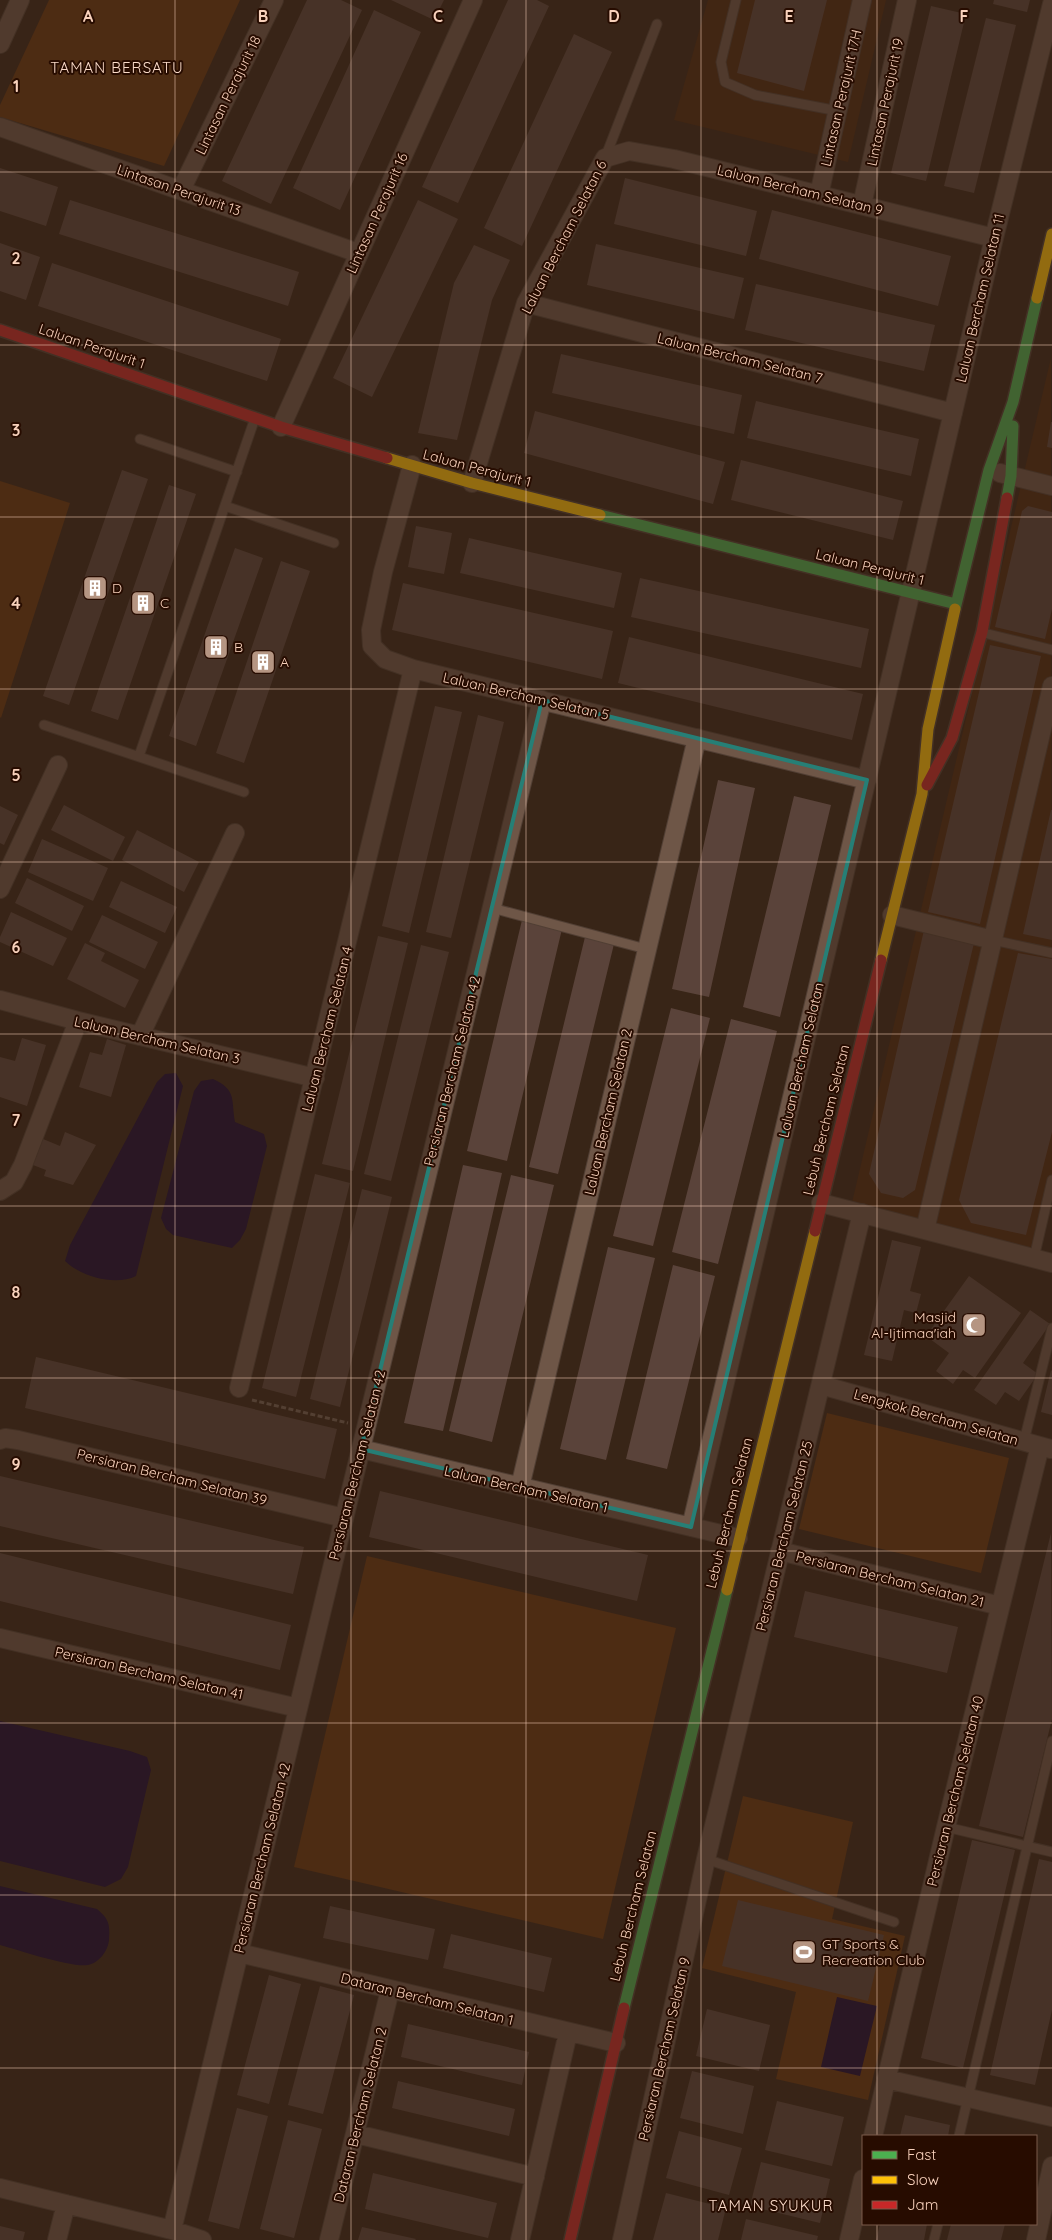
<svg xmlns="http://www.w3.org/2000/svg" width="1052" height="2240" font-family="Quicksand,sans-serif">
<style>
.built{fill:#4d280e}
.green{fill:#66350f}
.water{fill:#190733}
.building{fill:#5a433a}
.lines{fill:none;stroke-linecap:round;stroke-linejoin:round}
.lane-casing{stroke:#513f34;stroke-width:11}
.street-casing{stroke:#513f34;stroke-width:20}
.fast-casing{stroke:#513f34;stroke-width:14}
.slow-casing{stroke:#513f34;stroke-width:14}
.jam-casing{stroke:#513f34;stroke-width:14}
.path{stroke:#736053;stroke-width:3;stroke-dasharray:5 2.5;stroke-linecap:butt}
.lane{stroke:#6e5647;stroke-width:9}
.street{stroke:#6e5647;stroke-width:18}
.fast{stroke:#4caf50;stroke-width:11}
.slow{stroke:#ffc107;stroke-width:11}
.jam{stroke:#c62828;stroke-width:11}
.marked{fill:none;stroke:#267f76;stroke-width:4;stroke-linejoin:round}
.grid{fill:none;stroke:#f8d1bb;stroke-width:1;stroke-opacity:0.55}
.labels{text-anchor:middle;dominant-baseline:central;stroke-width:4;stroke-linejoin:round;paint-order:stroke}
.street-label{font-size:14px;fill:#f8d1bb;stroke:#270c00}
.poi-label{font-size:14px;fill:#f8d1bb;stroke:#270c00;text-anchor:start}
.neighbourhood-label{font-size:15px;letter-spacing:1px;fill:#fadbc9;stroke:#270c00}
.grid-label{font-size:16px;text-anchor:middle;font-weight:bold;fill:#f8d1bb;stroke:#270c00;stroke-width:4;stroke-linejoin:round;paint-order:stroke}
</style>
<rect width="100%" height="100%" fill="#382517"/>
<path class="built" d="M708,0H886L848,162L674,120Z
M1051,358L1052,1176L1033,1251L851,1207Z"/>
<path class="green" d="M49,0H240L164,166L0,117V105Z
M0,481L70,503L1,718L0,717Z
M827,1413L1009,1458L981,1573L799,1529Z
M367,1556L676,1628L603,1939L294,1867Z
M743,1796L853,1822L832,1919L905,1936L868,2100L776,2079L796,1992L702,1968Z"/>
<path class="water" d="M176,1073L183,1086L136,1276C116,1286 81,1277 65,1261L70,1245L157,1082L165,1074Z
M213,1079C237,1090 231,1099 235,1122L264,1134L267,1146L246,1229L240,1240L232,1248L173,1235L166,1229L161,1218L194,1091L201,1081Z
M0,1721L130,1751L147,1757L151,1770L128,1867L121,1879L105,1887L0,1861Z
M0,1886L97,1909C109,1919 110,1924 109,1940C108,1951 99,1963 88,1965C72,1968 18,1950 0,1945Z
M837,1997L877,2006L860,2076L821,2067Z"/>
<path class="building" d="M307,0H341L362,10L271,204L222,181Z
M391,0H444L434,20Z
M508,0H537L549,6L458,203L422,187Z
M755,0H827L804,91L737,73Z
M994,0H1030L1027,12L993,4Z
M931,6L966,14L926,181L891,173Z
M374,10L421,32L340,210L293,188Z
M986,18L1016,25L974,193L944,186Z
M574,34L612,52L522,246L484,228Z
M0,168L58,187L46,226L0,211Z
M625,178L757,211L746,256L614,224Z
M70,200L299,272L288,306L59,234Z
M418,200L458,219L372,397L333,378Z
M772,210L951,256L938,306L759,259Z
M0,243L40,257L26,300L0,291Z
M596,244L744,278L734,319L587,285Z
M474,245L510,260L492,300L457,440L418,433L454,283Z
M52,263L281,339L267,381L38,306Z
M756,284L935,325L924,371L745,330Z
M561,354L742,395L734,434L552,393Z
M756,401L919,439L911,476L747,438Z
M535,411L725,462L713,504L524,453Z
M1051,422H1052V448L1047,447Z
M741,460L903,501L893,540L731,500Z
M122,470L148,479L69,705L43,696Z
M169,485L196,494L118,720L91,711Z
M1028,506L1052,512V609L1045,639L995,627L1022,511Z
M416,526L452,533L444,574L408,567Z
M469,538L622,573L614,608L460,573Z
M235,548L263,558L196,746L169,736Z
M281,561L310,571L244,763L216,753Z
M640,578L869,629L861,668L631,617Z
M403,583L613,631L602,679L392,630Z
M629,637L863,694L852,740L618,683Z
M990,645L1041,656L980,924L928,912Z
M435,706L462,712L409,933L382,926Z
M478,715L504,722L451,938L426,932Z
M718,780L755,788L709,997L672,989Z
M794,796L831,805L780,1017L743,1007Z
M64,805L125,837L113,861L51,830Z
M0,806L18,815L4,845L0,843Z
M1051,810H1052V940L1023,934Z
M137,830L199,862L184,892L122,860Z
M42,839L108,868L93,901L28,872Z
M27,878L84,906L72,931L15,903Z
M121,881L177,907L165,933L109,907Z
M11,912L67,938L53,966L0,942V937Z
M102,915L158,942L145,969L89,942Z
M522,920L562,929L507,1161L467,1151Z
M924,930L974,943L915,1190L903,1198L881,1193L869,1174Z
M378,936L408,943L353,1171L322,1164Z
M585,937L614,944L558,1174L529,1167Z
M85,943L105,953L101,961L139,980L125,1008L67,979Z
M421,945L449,952L391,1181L364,1174Z
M1018,953L1052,959V1132L1026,1235L971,1223L959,1200Z
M671,1008L710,1018L653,1246L613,1236Z
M731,1019L777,1031L718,1264L672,1252Z
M22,1038L46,1045L27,1106L0,1097V1057L15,1061Z
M107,1039L126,1045L111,1097L79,1087L90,1052L102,1055Z
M65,1132L96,1145L73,1185L44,1176L46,1170L33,1165L43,1139L60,1146Z
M463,1165L502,1173L443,1431L404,1423Z
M315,1174L350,1183L296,1397L262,1388Z
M511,1175L554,1185L492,1442L449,1431Z
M362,1189L392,1197L340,1407L310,1399Z
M892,1240L921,1247L910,1291L921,1294L916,1313L904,1310L892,1361L864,1355Z
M608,1247L655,1258L606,1460L560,1449Z
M673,1265L715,1276L667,1469L626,1459Z
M969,1276L1021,1313L975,1378L963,1370L953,1384L936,1371L949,1353L926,1336Z
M1030,1310L1050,1324L1023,1363L1038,1374L1019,1401L1005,1392L996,1405L974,1390Z
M36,1357L337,1429L325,1479L25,1408Z
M1051,1370L1052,1371V1415L1041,1412Z
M0,1476L304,1547L293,1594L0,1526Z
M380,1491L648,1555L637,1601L369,1537Z
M1051,1533L1052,1719L1023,1837L979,1826Z
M0,1553L291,1625L280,1670L0,1601Z
M805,1591L958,1627L947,1673L794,1637Z
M972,1840L1015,1850L963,2068L921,2058Z
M1039,1859L1052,1862V2010L1035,2085L990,2075Z
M738,1900L884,1935L868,2001L722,1966Z
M330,1906L435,1929L428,1960L323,1938Z
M451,1934L552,1958L544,1992L443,1968Z
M269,1975L301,1984L269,2104L237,2095Z
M320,1986L354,1995L323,2114L288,2105Z
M707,2009L770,2025L759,2071L696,2056Z
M408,2024L529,2052L522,2085L401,2057Z
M692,2071L754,2086L743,2134L680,2118Z
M398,2081L515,2109L509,2136L392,2108Z
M777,2101L844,2117L832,2166L765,2150Z
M237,2108L268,2116L239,2229L208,2221Z
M905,2115L950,2125L948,2136H900Z
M288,2120L322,2129L294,2238L260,2229Z
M679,2131L742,2148L729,2195L666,2178Z
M761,2162L830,2179L820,2223L750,2206Z
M373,2173L497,2203L488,2238L365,2209Z
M666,2193L726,2208L718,2240H653Z
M746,2219L818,2236L817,2240H741Z
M880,2224H927L924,2240H876Z
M951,2224H1005L1001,2240H947Z
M0,2226L25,2232L23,2240H0Z
M362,2227L416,2239L415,2240H358Z"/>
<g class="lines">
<defs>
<path id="lane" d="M736,0L721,62L725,82L755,95L838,111
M605,158L657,24
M140,439L237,472
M225,506L334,543
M984,633L1052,650
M44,725L244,792
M139,756L255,418
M492,908L646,949
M993,940L1052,953
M1034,1258L1052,1180
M1024,1441L1052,1328
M946,1827L1052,1852
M706,1859L894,1922
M959,2136L1052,1741
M934,2240L938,2224"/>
<path id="street" d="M0,44L20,0
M0,127L358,253
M181,190L274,0
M819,195L862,0
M862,205L907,0
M526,303L953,413
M281,427L473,0
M412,465L383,572L371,630L372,646L385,659L413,669L867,780
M1000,473L1052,486
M472,483L526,303L605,158L629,151L674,159L994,238
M0,889L58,765
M892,915L993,940
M0,1000L78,1021L315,1078
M140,1036L235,833
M0,1191L14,1182L23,1165L78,1021
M821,1203L1052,1263
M925,1230L1052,686
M821,1385L1051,1449
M239,1388L413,669
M0,1440L5,1438L18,1440L344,1518
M361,1449L738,1538
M520,1487L697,738
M691,1527L994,238L1052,4
M780,1551L1000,1606
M0,1638L298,1708
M239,1953L616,2043
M886,2079L1052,2117
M356,2134L535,2177
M873,2136L946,1827L1040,1446
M0,2188L172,2230L202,2240
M172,2230L542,700
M57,2240L66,2204
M329,2240L390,1990
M520,2240L568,2033
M622,2240L706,1859L862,1213
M849,2240L863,2179
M1036,2240L1052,2166"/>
<path id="fast" d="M1007,498L1011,476L1013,426
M600,515L956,604
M955,609L989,470L1013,402L1037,298
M624,2008L727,1590"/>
<path id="slow" d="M1037,298L1052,234
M387,458L472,483L600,515
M881,960L922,794L928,729L955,609
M727,1590L815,1231"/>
<path id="jam" d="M0,330L281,427L387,458
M927,785L952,738L982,632L1007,498
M815,1231L881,960
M570,2240L624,2008"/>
</defs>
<use href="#lane" class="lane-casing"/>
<use href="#street" class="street-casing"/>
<use href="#fast" class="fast-casing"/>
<use href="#slow" class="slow-casing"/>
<use href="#jam" class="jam-casing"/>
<path class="path" d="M252,1400L348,1423"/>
<use href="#lane" class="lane"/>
<use href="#street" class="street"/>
<use href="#fast" class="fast"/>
<use href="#slow" class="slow"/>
<use href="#jam" class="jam"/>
</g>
<path d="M0 0H1052V2240H0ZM542,700L867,780L691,1527L361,1449Z" fill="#382517" fill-opacity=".55" fill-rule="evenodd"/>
<path class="marked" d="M542,700L867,780L691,1527L361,1449Z"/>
<path class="grid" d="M175,0V2240M351,0V2240M526,0V2240M701,0V2240M877,0V2136M0,172H1052M0,345H1052M0,517H1052M0,689H1052M0,862H1052M0,1034H1052M0,1206H1052M0,1378H1052M0,1551H1052M0,1723H1052M0,1895H1052M0,2068H1052M877,2224V2240"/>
<defs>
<symbol id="building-square" viewBox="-11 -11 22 22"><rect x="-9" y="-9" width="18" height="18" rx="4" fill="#b59582" stroke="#270c00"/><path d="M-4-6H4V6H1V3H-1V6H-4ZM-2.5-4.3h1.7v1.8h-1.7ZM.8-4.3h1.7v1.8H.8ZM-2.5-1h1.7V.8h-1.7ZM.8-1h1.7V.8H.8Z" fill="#fff"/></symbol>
<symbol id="mosque-square" viewBox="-11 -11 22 22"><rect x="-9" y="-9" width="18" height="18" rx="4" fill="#b59582" stroke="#270c00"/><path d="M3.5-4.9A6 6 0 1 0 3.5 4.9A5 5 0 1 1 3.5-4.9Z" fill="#fff"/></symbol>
<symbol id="stadium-square" viewBox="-11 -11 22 22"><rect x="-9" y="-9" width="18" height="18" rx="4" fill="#b59582" stroke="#270c00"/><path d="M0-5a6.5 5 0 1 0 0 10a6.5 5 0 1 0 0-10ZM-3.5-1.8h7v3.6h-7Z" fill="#fff"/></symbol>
</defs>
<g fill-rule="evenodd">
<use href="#building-square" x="81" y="574" width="28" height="28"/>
<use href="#building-square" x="129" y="589" width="28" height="28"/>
<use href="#building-square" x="202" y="633" width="28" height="28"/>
<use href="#building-square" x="249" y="648" width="28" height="28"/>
<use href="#mosque-square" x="960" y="1311" width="28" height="28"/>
<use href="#stadium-square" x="790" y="1938" width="28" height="28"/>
</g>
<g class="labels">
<g class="street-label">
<text transform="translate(228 95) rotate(-64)">Lintasan Perajurit 18</text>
<text transform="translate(841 98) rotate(-77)">Lintasan Perajurit 17H</text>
<text transform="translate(885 102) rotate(-78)">Lintasan Perajurit 19</text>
<text transform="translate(179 190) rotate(19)">Lintasan Perajurit 13</text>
<text transform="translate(800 190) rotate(14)">Laluan Bercham Selatan 9</text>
<text transform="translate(377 213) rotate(-66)">Lintasan Perajurit 16</text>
<text transform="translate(564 237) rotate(-63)">Laluan Bercham Selatan 6</text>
<text transform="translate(980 298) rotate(-77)">Laluan Bercham Selatan 11</text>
<text transform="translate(92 346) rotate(19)">Laluan Perajurit 1</text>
<text transform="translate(740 358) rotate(14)">Laluan Bercham Selatan 7</text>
<text transform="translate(477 468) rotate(15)">Laluan Perajurit 1</text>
<text transform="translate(870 567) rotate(14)">Laluan Perajurit 1</text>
<text transform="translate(526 696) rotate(13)">Laluan Bercham Selatan 5</text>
<text transform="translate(327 1029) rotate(-76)">Laluan Bercham Selatan 4</text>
<text transform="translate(157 1040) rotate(13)">Laluan Bercham Selatan 3</text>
<text transform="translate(801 1060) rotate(-77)">Laluan Bercham Selatan</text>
<text transform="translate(452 1071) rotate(-76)">Persiaran Bercham Selatan 42</text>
<text transform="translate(608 1112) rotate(-77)">Laluan Bercham Selatan 2</text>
<text transform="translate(826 1120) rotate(-76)">Lebuh Bercham Selatan</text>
<text transform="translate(936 1417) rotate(16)">Lengkok Bercham Selatan</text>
<text transform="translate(357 1465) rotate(-76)">Persiaran Bercham Selatan 42</text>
<text transform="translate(172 1477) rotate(14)">Persiaran Bercham Selatan 39</text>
<text transform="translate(526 1489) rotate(13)">Laluan Bercham Selatan 1</text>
<text transform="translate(729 1513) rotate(-76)">Lebuh Bercham Selatan</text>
<text transform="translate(784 1536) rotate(-76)">Persiaran Bercham Selatan 25</text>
<text transform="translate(890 1579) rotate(14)">Persiaran Bercham Selatan 21</text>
<text transform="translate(149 1673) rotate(13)">Persiaran Bercham Selatan 41</text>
<text transform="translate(955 1791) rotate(-76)">Persiaran Bercham Selatan 40</text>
<text transform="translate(262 1858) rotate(-76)">Persiaran Bercham Selatan 42</text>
<text transform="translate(633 1906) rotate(-76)">Lebuh Bercham Selatan</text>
<text transform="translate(427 1999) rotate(14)">Dataran Bercham Selatan 1</text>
<text transform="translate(664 2049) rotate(-77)">Persiaran Bercham Selatan 9</text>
<text transform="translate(360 2115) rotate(-76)">Dataran Bercham Selatan 2</text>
</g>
<g class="poi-label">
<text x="112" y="588">D</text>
<text x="160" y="603">C</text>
<text x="234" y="647">B</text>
<text x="280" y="662">A</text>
<text x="956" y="1317" text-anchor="end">Masjid<tspan x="956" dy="16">Al-Ijtimaa'iah</tspan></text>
<text x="822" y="1944">GT Sports &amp;<tspan x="822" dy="16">Recreation Club</tspan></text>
</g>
<g class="neighbourhood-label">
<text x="117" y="67">TAMAN BERSATU</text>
<text x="771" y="2205">TAMAN SYUKUR</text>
</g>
</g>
<g class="grid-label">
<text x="88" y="22">A</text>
<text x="263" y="22">B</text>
<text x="438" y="22">C</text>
<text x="614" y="22">D</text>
<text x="789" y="22">E</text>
<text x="964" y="22">F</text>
<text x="16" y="92">1</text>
<text x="16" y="264">2</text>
<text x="16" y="436">3</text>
<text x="16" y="609">4</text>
<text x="16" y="781">5</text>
<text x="16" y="953">6</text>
<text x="16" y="1126">7</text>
<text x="16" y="1298">8</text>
<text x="16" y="1470">9</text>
</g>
<rect x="862" y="2135" width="175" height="90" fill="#270c00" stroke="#7b5b4b"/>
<rect x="872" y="2151" width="25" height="8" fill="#4caf50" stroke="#7b5b4b"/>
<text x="907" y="2160" font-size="15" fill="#f8d1bb">Fast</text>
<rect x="872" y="2176" width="25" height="8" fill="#ffc107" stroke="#7b5b4b"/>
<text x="907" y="2185" font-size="15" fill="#f8d1bb">Slow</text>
<rect x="872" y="2201" width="25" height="8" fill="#c62828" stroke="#7b5b4b"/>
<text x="907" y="2210" font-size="15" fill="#f8d1bb">Jam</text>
</svg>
